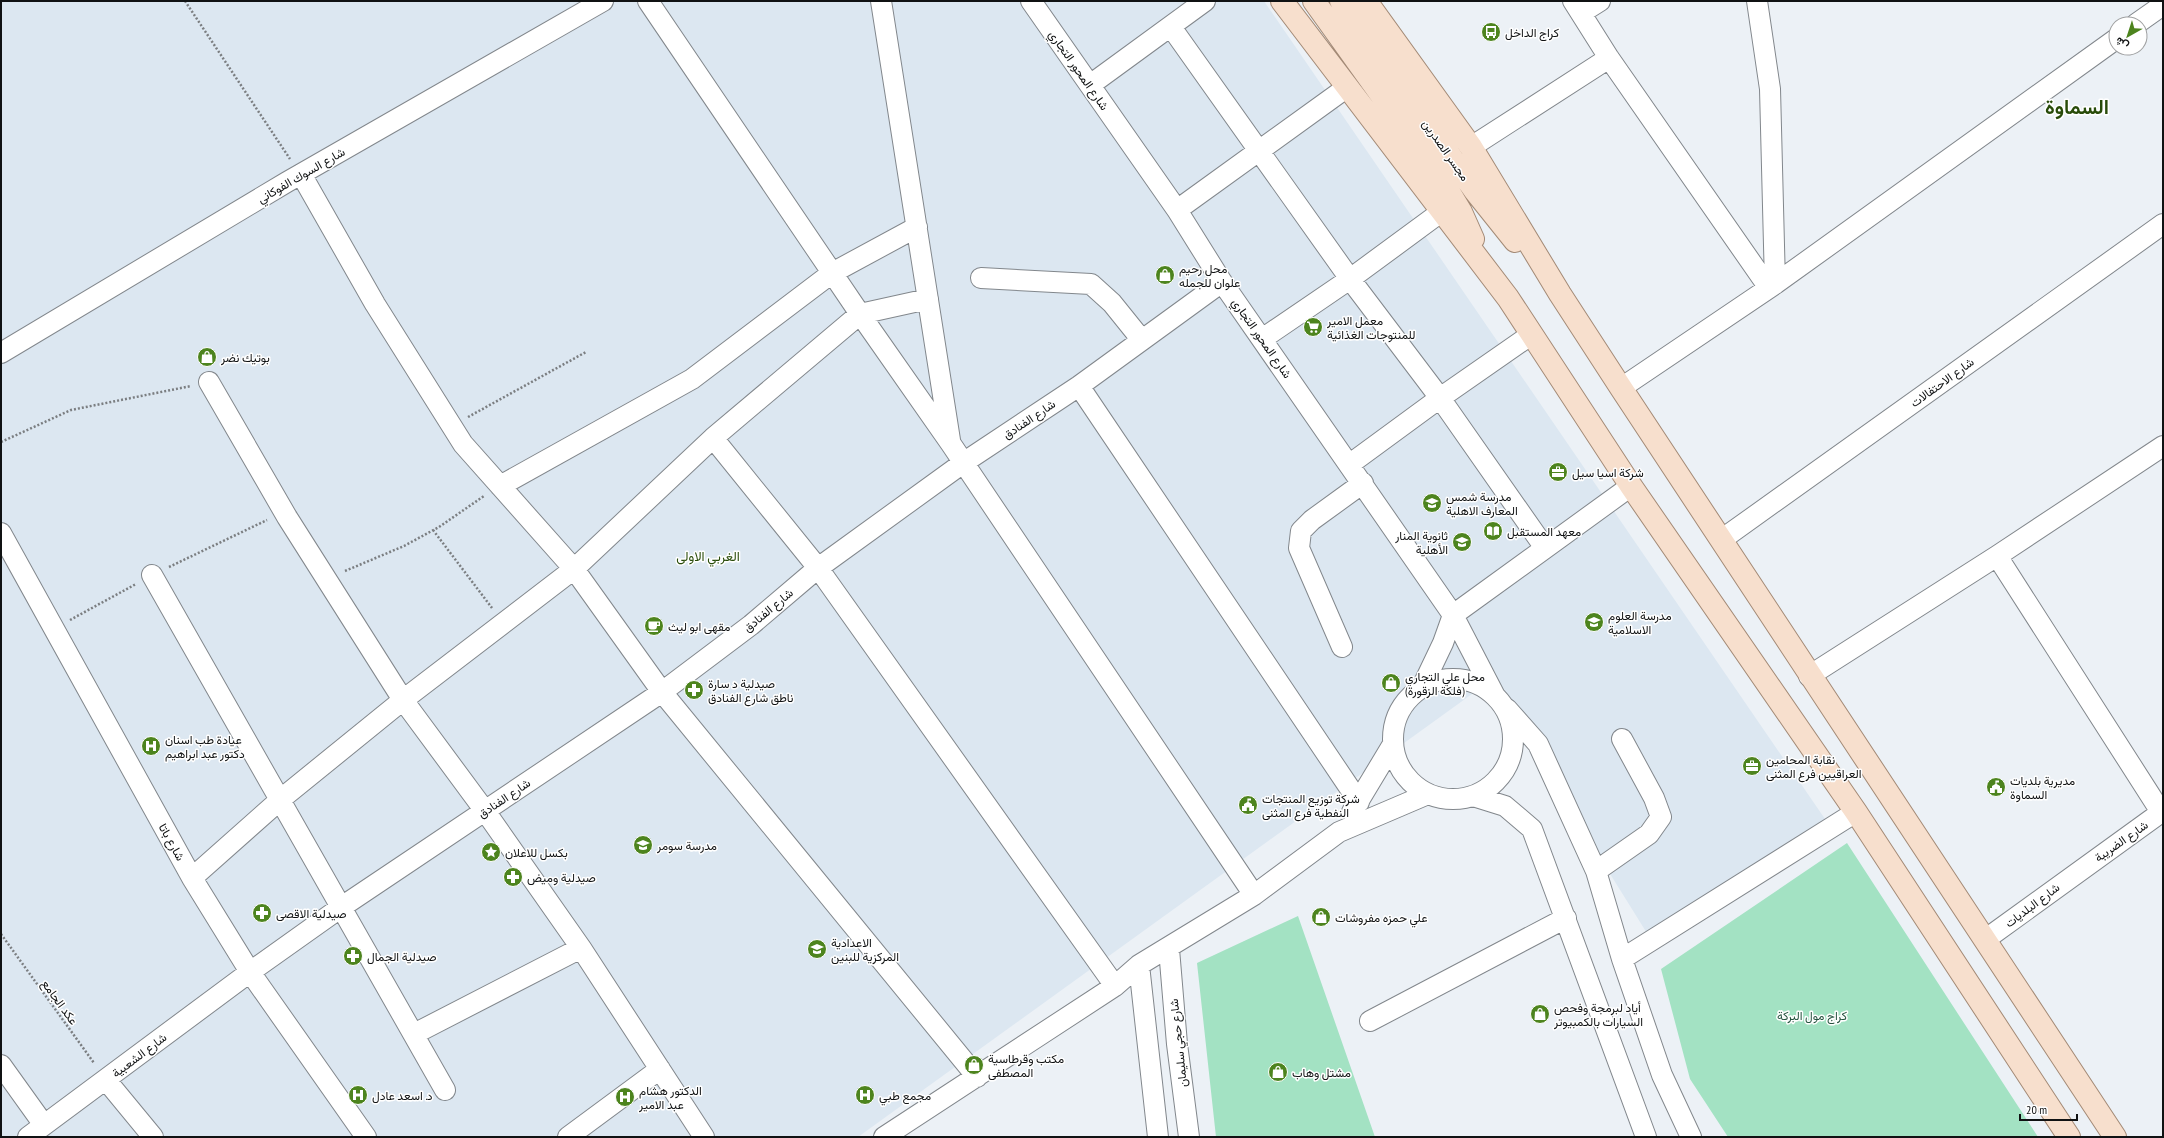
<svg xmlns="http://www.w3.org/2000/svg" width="2164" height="1138" font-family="'PT Sans Narrow',Vazirmatn,sans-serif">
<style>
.built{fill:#dce7f1}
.green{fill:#a3e2c3}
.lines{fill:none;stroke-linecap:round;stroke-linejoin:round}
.minor-casing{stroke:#82878c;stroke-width:22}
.major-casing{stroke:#a38a76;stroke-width:24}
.path{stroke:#7b7e81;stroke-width:2.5;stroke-dasharray:2 2;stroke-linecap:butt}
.minor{stroke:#fff;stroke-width:20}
.major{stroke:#f7dfcd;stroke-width:22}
.labels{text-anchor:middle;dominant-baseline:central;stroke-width:3;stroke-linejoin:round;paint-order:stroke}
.poi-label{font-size:12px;fill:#101213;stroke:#fff;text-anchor:start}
.street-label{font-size:12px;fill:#101213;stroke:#fff}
.park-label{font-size:12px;fill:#24523e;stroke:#fff}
.neighbourhood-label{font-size:13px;fill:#284b09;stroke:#fff}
.town-label{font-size:20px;font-weight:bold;fill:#284b09;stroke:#fff}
</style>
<rect width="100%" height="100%" fill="#ecf1f6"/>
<path class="built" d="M1,1H1264L1825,819L1650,938L1490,681L858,1137H1Z"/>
<path class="green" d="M1847,843L2038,1137H1728L1690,1079L1661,969Z
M1298,916L1375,1137H1216L1197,963Z"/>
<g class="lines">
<defs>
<path id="minor" d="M648,1L860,314L951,444L1254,895
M881,1L950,440
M1031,1L1177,210L1222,282L1453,615L1495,696
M1573,1L1609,58L1769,288
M1757,1L1770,89L1775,284
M1581,13L1600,1
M2136,24L2163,5
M1171,27L1350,279L1440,398L1545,548
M1090,85L1205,1
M1471,147L1609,58
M301,174L375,304L463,444L574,569L662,692L977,1077
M1177,210L1346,88
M981,278L1091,284L1112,303L1141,339
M1262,339L1350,279L1441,212
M1,353L287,182L603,1
M209,382L287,517L403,700L485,811L581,948L704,1137
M1079,386L1359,802
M1621,388L1775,284L2116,39
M713,438L818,568L1115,986
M1350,464L1440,398L1532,334
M500,486L692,379L832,273L917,227
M1,533L192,878L250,972L366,1137
M1721,540L2163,224
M1997,556L2161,812
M152,575L445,1090
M1453,615L1631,486
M1342,647L1299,548L1301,531L1312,520L1363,483
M1809,676L1997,556L2163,446
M1393 739a60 60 0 1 1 120 0a60 60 0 1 1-120 0Z
M1422,687L1443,643L1453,615
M1507,709L1538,744L1596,871L1622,959L1662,1075L1691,1137
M1473,796L1505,806L1532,829L1646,1137
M1352,812L1393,744
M1596,871L1649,834L1661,817L1654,798L1622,739
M192,878L281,799L403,700L574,569L713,438L860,314L928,299
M1986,939L2163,811
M1169,949L1177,1044L1189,1137
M1622,959L1856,812
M1139,965L1158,1137
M1370,1021L1566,918
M414,1034L581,948
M1,1065L44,1125
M106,1080L153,1137
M28,1137L250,972L340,908L662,692L751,625L818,568L963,463L1079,386L1222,282
M568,1137L660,1069
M884,1137L1115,986L1139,965L1254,895L1339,832L1428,794"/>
<path id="major" d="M1282,1L1508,298L1631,486L1856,812L2069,1137
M1314,1L1440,177L1461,212L1473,239
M1341,1L1475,191L1515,241
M1366,1L1471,147L1560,294L1621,388L2115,1137"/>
</defs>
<use href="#minor" class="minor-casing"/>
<use href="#major" class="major-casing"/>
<path class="path" d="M185,1L290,159
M468,417L586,352
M1,442L71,410L191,386
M433,530L492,608
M169,567L267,520
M345,571L404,546L439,527L484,496
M70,620L136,584
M1,934L94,1063"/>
<use href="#minor" class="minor"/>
<use href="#major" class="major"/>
</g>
<defs>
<symbol id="bus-disc" viewBox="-11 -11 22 22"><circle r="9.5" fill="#4d841e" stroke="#fff"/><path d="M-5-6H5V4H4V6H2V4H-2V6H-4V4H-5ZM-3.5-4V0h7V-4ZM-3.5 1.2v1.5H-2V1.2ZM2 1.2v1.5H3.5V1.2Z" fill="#fff"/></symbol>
<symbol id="shop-disc" viewBox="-11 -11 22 22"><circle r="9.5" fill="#4d841e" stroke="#fff"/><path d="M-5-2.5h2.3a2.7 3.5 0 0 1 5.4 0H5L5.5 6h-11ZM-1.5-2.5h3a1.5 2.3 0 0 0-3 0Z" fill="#fff"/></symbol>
<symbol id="supermarket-disc" viewBox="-11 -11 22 22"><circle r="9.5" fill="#4d841e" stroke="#fff"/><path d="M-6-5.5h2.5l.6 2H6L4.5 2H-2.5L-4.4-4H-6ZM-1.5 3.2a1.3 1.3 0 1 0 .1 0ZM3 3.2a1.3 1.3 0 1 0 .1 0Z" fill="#fff"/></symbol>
<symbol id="office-disc" viewBox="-11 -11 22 22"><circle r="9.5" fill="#4d841e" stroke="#fff"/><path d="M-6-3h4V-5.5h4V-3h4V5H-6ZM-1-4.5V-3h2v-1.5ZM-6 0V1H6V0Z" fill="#fff"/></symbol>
<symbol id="school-disc" viewBox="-11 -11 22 22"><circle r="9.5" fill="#4d841e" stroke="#fff"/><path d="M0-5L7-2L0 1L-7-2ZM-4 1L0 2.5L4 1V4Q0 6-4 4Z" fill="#fff"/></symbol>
<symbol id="library-disc" viewBox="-11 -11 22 22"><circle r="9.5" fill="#4d841e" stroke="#fff"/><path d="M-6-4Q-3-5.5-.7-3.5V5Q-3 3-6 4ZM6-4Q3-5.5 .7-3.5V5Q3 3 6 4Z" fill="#fff"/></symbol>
<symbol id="cafe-disc" viewBox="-11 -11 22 22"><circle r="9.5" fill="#4d841e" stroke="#fff"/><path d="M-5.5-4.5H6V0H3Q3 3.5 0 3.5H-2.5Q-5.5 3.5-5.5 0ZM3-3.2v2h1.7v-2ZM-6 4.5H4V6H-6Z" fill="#fff"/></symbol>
<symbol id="pharmacy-disc" viewBox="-11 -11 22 22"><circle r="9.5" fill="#4d841e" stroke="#fff"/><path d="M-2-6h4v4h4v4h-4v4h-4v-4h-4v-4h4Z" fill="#fff"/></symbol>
<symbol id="hospital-disc" viewBox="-11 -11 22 22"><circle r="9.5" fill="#4d841e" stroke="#fff"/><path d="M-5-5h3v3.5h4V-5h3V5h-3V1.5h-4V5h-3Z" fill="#fff"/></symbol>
<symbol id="civic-disc" viewBox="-11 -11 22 22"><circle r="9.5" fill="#4d841e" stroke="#fff"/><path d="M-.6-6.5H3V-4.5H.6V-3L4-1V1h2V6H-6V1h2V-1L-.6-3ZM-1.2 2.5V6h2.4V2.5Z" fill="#fff"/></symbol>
<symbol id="sight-disc" viewBox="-11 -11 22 22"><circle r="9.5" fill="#4d841e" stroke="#fff"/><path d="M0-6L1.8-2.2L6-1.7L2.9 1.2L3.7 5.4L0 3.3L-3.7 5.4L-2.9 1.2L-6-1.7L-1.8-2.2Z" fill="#fff"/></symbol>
</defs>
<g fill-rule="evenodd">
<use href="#bus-disc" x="1480" y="21" width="22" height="22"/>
<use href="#shop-disc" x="1154" y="264" width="22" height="22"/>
<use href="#supermarket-disc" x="1302" y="316" width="22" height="22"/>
<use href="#shop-disc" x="196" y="346" width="22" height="22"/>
<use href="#office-disc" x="1547" y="461" width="22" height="22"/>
<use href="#school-disc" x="1421" y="492" width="22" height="22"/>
<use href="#library-disc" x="1482" y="520" width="22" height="22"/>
<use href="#school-disc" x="1451" y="531" width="22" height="22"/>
<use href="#school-disc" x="1583" y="611" width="22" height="22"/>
<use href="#cafe-disc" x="643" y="615" width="22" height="22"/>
<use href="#shop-disc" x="1380" y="672" width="22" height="22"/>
<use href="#pharmacy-disc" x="683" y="679" width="22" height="22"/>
<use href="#hospital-disc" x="140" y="735" width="22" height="22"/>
<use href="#office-disc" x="1741" y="755" width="22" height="22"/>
<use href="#civic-disc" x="1985" y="776" width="22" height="22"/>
<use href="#civic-disc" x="1237" y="794" width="22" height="22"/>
<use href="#school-disc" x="632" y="834" width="22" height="22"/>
<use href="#sight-disc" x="480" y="841" width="22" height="22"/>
<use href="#pharmacy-disc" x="502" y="866" width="22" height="22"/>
<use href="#pharmacy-disc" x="251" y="902" width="22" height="22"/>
<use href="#shop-disc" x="1310" y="906" width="22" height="22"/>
<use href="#school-disc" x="806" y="938" width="22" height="22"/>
<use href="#pharmacy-disc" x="342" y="945" width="22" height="22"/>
<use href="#shop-disc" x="1529" y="1003" width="22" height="22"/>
<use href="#shop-disc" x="963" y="1054" width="22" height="22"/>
<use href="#shop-disc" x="1267" y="1061" width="22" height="22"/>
<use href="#hospital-disc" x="347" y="1084" width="22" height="22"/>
<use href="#hospital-disc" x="854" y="1084" width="22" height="22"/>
<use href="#hospital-disc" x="614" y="1086" width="22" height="22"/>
</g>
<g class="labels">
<g class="poi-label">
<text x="1505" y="32">كراج الداخل</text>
<text x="1179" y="268">محل رحيم<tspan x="1179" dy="14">علوان للجمله</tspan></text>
<text x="1327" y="320">معمل الامير<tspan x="1327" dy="14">للمنتوجات الغذائية</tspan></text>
<text x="221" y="357">بوتيك نضر</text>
<text x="1572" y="472">شركة اسيا سيل</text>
<text x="1446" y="496">مدرسة شمس<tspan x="1446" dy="14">المعارف الاهلية</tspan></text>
<text x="1507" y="531">معهد المستقبل</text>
<text x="1448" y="535" text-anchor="end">ثانوية المنار<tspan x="1448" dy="14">الأهلية</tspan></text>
<text x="1608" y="615">مدرسة العلوم<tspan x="1608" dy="14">الاسلامية</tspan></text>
<text x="668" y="626">مقهى ابو ليث</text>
<text x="1405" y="676">محل علي التجاري<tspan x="1405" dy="14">(فلكة الزقورة)</tspan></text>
<text x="708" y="683">صيدلية د سارة<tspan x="708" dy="14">ناطق شارع الفنادق</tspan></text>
<text x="165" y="739">عيادة طب اسنان<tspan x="165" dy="14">دكتور عبد ابراهيم</tspan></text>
<text x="1766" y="759">نقابة المحامين<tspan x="1766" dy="14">العراقيين فرع المثنى</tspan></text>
<text x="2010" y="780">مديرية بلديات<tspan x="2010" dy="14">السماوة</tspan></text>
<text x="1262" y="798">شركة توزيع المنتجات<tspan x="1262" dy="14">النفطية فرع المثنى</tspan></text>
<text x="657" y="845">مدرسة سومر</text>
<text x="505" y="852">بكسل للاعلان</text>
<text x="527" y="877">صيدلية وميض</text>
<text x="276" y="913">صيدلية الاقصى</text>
<text x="1335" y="917">علي حمزه مفروشات</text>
<text x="831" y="942">الاعدادية<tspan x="831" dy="14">المركزية للبنين</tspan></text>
<text x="367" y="956">صيدلية الجمال</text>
<text x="1554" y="1007">أياد لبرمجة وفحص<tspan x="1554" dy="14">السيارات بالكمبيوتر</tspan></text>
<text x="988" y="1058">مكتب وقرطاسية<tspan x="988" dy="14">المصطفى</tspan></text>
<text x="1292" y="1072">مشتل وهاب</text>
<text x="639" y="1090">الدكتور هشام<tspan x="639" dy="14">عبد الامير</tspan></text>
<text x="372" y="1095">د. اسعد عادل</text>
<text x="879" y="1095">مجمع طبي</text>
</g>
<g class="street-label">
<text transform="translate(1079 70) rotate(55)">شارع المحور التجاري</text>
<text transform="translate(1446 150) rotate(55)">مجسر الصدرين</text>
<text transform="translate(301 175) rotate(-30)">شارع السوك الفوكاني</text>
<text transform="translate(1262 338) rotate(55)">شارع المحور التجاري</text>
<text transform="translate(1942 382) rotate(-36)">شارع الاحتفالات</text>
<text transform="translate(1029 419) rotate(-34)">شارع الفنادق</text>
<text transform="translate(768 610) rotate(-40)">شارع الفنادق</text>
<text transform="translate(504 798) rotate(-34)">شارع الفنادق</text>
<text transform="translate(2121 841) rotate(-35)">شارع الضريبة</text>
<text transform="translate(172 842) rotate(61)">شارع باتا</text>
<text transform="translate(2032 905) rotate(-37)">شارع البلديات</text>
<text transform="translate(60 1002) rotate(54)">عكد الجامع</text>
<text transform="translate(1178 1043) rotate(-96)">شارع حجي سليمان</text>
<text transform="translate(139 1055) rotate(-37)">شارع الشعبية</text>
</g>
<g class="park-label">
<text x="1812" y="1015">كراج مول البركة</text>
</g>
<g class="neighbourhood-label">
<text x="708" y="556">الغربي الاولى</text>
</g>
<g class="town-label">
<text x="2077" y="107">السماوة</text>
</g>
</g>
<rect width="2164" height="1138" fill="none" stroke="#101213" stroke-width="4"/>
<g transform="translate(2128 36) rotate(219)"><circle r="19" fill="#ffffff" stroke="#9fa0a1"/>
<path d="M0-3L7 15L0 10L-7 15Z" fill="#4d841e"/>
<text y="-6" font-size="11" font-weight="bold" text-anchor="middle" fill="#101213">ش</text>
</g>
<path d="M2020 1114v6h57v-6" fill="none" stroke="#101213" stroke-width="2"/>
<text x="2026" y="1114" font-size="12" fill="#101213" stroke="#ffffff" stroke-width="3" paint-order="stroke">20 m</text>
</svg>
